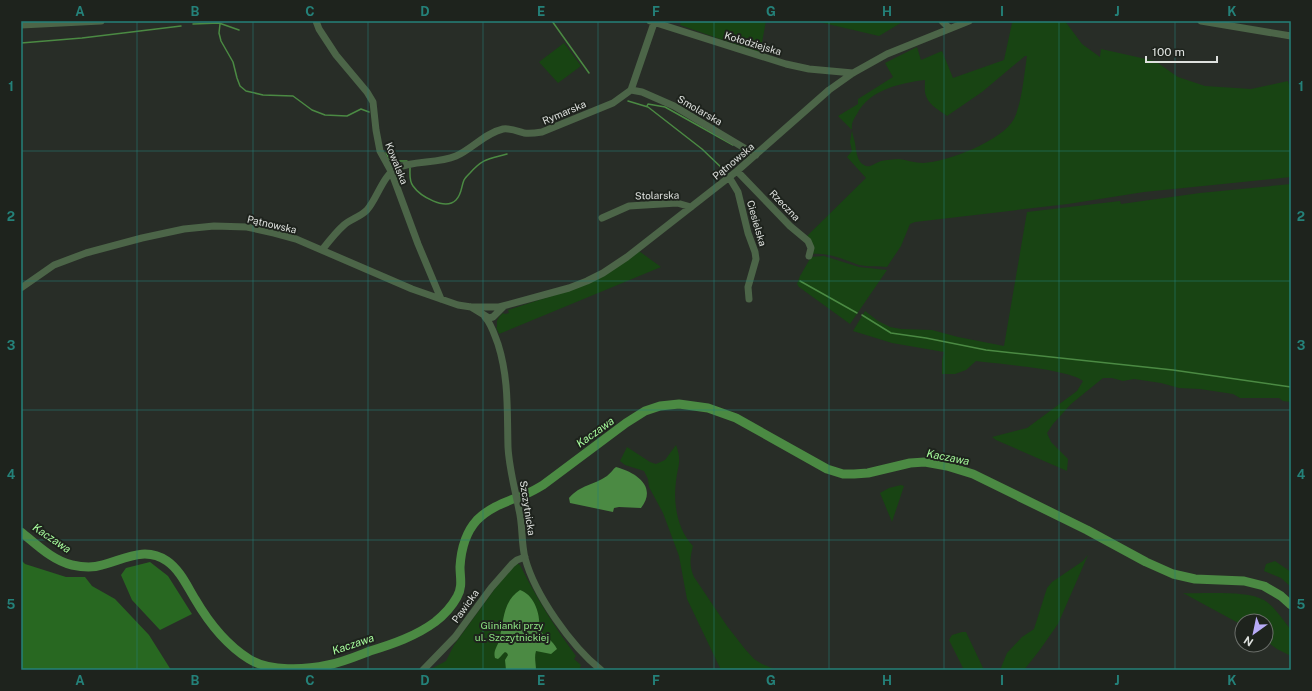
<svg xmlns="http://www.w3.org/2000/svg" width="1312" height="691" font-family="'Public Sans',sans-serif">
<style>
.green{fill:#184413;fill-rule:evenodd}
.forest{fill:#286821}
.water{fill:#4b8a43}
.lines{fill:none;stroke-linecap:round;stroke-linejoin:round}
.stream{stroke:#4b8a43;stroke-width:1.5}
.river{stroke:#4b8a43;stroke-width:9}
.minor{stroke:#4c6548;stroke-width:7}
.grid{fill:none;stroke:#248179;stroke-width:1;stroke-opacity:0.55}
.labels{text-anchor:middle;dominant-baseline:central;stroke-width:4;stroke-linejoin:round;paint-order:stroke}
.street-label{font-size:10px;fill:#dee1de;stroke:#1e231d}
.park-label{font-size:10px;fill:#8de282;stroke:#1e231d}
.water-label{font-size:11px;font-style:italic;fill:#a8fe9d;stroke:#1e231d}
.neatline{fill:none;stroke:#248179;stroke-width:1.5}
.grid-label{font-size:13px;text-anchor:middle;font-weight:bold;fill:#248179}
</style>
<rect width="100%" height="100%" fill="#282d27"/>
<path class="green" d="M681,21H766L760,53L680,25Z
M815,21H904L879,36Z
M1016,21H1065L1082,44L1100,57L1101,49L1155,61L1178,77L1205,86L1251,89L1288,81L1291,92V177L1144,192L1068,204L915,222L910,224L901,246L887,267C879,266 868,267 859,265C842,259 829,252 811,254L806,237L866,178L847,157L852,151L850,142L852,130L838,116L858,104V99L893,77L885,63L917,47L921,60L942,51L953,78L1004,60L1012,23ZM1025,56H1027C1024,75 1022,102 1014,119C1002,141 947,162 923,163C915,163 907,160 899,159C894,159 886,160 881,161C875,163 869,169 864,165C857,162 856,150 855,143C854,138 851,131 852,125C852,122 855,117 857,114C869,90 900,83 925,80C925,85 924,91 926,96C929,105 940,111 947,116L982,92Z
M564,43L581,66L558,83L539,62Z
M1291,184V402L1283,401L1279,398H1240L1233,394L1200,389L1179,388L1161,383L1134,379L1123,381L1112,378H1103L1071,404L1053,424L1047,433L1051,442L1068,459L1067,471L996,440L992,437L1027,428L1077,391L1083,381C1069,369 999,364 976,361L966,370L955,374H942V360L944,352L892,343L853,331L865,311L878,321L890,327L901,329L932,330L958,337L1004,346L1027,212L1120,201L1121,204L1200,193Z
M639,251L661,267L499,334L496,327H497V321L499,317L503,313L505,314L509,313L508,310L567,291Z
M824,256L859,267L887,270L850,324L799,287L797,284L800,276L811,257Z
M676,445C682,461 678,465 676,481C673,503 677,529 693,546C690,557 689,566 694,577L727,626L745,649L754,659L762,664L777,670H721L687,599L679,556L663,513L649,487L648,479L644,471L625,465L620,461L627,447L650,462L656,464L665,460Z
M901,485L904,486L892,522L880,493L889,488Z
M1088,555L1058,624L1039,651L1024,670H1000L1007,653L1022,637L1034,629L1047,588L1052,582L1083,561Z
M1275,561L1291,572V587L1281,578L1264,571L1266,564Z
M517,563L520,565C537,599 554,626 576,656L574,659L581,665L579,670H429L446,661L454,645L499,583Z
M1183,593C1204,594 1246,590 1264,600C1273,605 1284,621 1291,630V656L1277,649L1266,641V621H1242V625Z
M962,632H966L984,670H964L949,640L952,635Z"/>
<path class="forest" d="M21,560L25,564L66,577H85L92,586L115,599L149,635L171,670H21Z
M150,562L168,576L192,614L160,630L132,600L121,575L126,568Z"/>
<path class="water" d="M616,467C635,472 658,486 641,508L619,507L614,508L613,512L570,503L569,498C580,485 594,485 607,476C611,473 613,469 616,467Z
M520,590C535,595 541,616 539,629C544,637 553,640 557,649L551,654L536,651C534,658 536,663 536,670H506L505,660L508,655L507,653L505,652C502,654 501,657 498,659L495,658C493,651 497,647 499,641C504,622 502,602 520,590Z"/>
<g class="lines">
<path class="stream" d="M552,21L589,73
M193,24L219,23L239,30
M220,24L219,33L221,41L233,62L237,78L240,86L246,91L263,95L293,96L312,110L325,115L347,116L361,109L369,112
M21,43L82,38L181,26
M628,101L648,107L702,149L725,171
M647,106L648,104L665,107L733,145
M741,150L746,155
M386,153L389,159L395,161H407
M410,168C410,174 409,181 413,186C420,196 445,211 456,200C462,194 461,187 464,180C465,178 468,175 470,173C483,158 489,159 507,154
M800,281L857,313
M862,315L891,333L926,338L986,350L1173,370L1291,387"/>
<path class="river" d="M21,532C36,544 53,561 72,565C81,567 93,568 102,565C125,559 145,546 167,561C180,570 187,586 195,599C209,623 225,644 249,659C270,672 305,670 328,665C343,662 357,656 370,651C393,644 416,636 435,622C444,615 452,606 457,597C463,587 460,577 460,567C461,550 466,532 477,520C492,505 510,501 528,493C533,491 538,488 543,485L626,423L645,411L660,406L679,404L708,408L736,418L827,469L843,474H854L868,473L910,463L925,462L947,466L973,474L1087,530L1146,562L1173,574L1195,579L1244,581L1264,586L1281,596L1291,605"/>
<path class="minor" d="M316,21L319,29L336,55L367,92L373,102L376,130L380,151L391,171L418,244L441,299
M650,21L786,64L809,69L853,73
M942,21L949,28
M1201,21L1291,36
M21,25L101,21
M631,90L642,92L674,106L756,155
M737,171L790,226L808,241L811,248L809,256
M729,177L738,192L748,233L755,252L756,259L748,287L749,299
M602,218L629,206L677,203L691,207
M322,250C329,241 336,232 344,225C351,219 360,217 367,210C377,199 383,175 397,168C414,160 437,164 456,156C472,149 485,133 503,129C511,128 517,131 524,133C530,134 536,133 542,132L613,103L631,90L654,23
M21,288L54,265L86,253L142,238L184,229L214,226L247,227L274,233L296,239L412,289L458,305L471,307H499L569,288L587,281L603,273L627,257L737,171L829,90L853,73L887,54L969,21
M471,307L489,318L493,317L504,306
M485,317C492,325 494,334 498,344C509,379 507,411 508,447C509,468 515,489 519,510C523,526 521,542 525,558C535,595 571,646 601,670
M423,670L455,637L491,588L512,564L517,560L525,557"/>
</g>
<path class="grid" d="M137,21V670M253,21V670M368,21V670M483,21V670M598,21V670M714,21V670M829,21V670M944,21V670M1059,21V670M1175,21V670M21,151H1291M21,281H1291M21,410H1291M21,540H1291"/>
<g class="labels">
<g class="street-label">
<text transform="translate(753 43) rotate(17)">Kołodziejska</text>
<text transform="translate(700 110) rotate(30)">Smolarska</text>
<text transform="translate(564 112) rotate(-23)">Rymarska</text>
<text transform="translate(733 161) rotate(-40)">Pątnowska</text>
<text transform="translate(397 163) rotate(68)">Kowalska</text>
<text transform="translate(657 195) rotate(-1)">Stolarska</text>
<text transform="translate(785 205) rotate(46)">Rzeczna</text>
<text transform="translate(757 223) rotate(74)">Ciesielska</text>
<text transform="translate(272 224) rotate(13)">Pątnowska</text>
<text transform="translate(528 508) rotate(81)">Szczytnicka</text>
<text transform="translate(465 606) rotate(-54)">Pawicka</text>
</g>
<g class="park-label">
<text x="512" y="625">Glinianki przy<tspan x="512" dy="12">ul. Szczytnickiej</tspan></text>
</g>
<g class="water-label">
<text transform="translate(595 432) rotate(-36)">Kaczawa</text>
<text transform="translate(948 457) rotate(11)">Kaczawa</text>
<text transform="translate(52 538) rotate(34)">Kaczawa</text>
<text transform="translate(353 644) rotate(-19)">Kaczawa</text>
</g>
</g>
<rect width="1312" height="691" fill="none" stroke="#1e231d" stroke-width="44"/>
<g transform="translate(1254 633) rotate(213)"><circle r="19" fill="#1e231d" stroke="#6b6f6a"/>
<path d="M0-3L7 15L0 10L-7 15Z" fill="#b8abf7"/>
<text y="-6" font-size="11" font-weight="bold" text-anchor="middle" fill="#dee1de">N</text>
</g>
<path d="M1146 56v6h71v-6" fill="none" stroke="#dee1de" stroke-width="2"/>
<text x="1152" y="56" font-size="12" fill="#dee1de" stroke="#1e231d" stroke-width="3" paint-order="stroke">100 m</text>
<rect x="22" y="22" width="1268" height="647" class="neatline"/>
<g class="grid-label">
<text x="80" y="16">A</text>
<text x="195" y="16">B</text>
<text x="310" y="16">C</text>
<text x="425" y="16">D</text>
<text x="541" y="16">E</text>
<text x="656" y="16">F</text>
<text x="771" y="16">G</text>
<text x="887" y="16">H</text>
<text x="1002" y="16">I</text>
<text x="1117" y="16">J</text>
<text x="1232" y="16">K</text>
<text x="11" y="91">1</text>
<text x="1301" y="91">1</text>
<text x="11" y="221">2</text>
<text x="1301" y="221">2</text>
<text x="11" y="350">3</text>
<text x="1301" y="350">3</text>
<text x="11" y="479">4</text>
<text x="1301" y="479">4</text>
<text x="11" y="609">5</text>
<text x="1301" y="609">5</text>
<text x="80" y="685">A</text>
<text x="195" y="685">B</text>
<text x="310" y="685">C</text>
<text x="425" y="685">D</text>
<text x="541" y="685">E</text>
<text x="656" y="685">F</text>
<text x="771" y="685">G</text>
<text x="887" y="685">H</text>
<text x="1002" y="685">I</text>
<text x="1117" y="685">J</text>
<text x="1232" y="685">K</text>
</g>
</svg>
